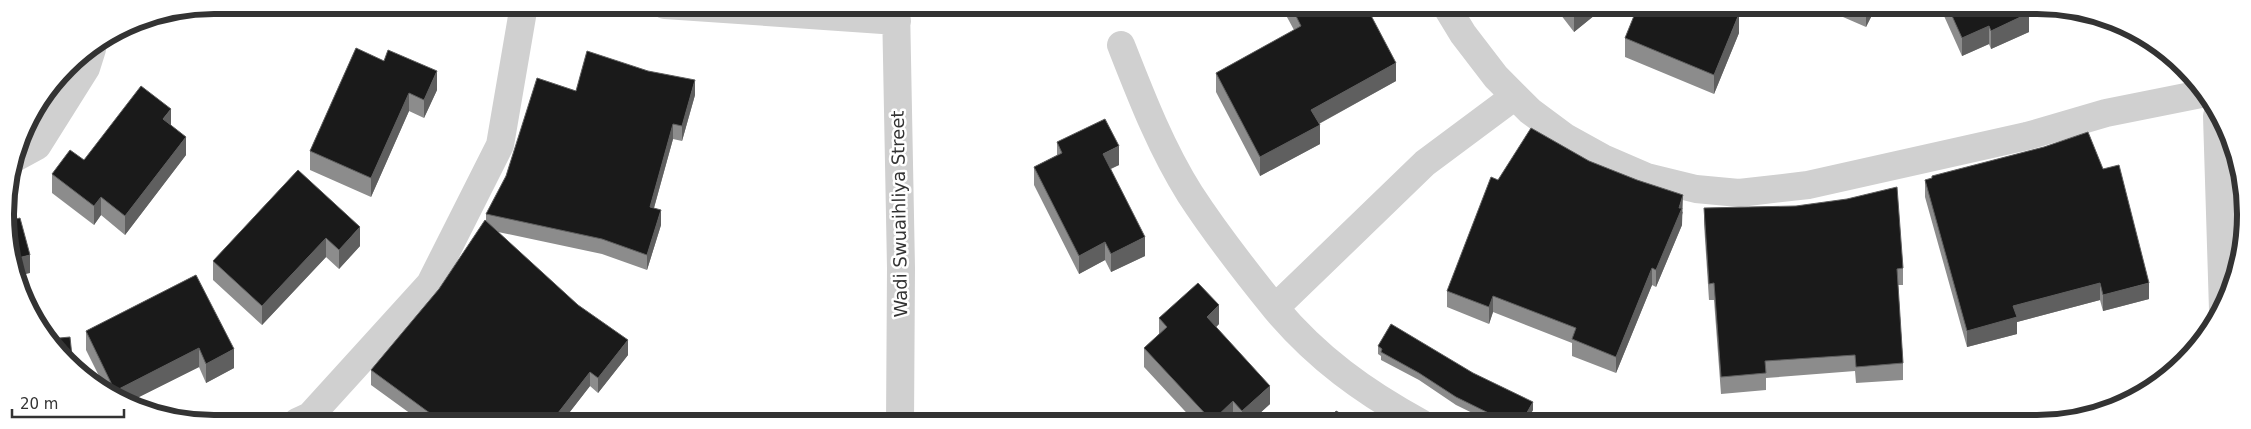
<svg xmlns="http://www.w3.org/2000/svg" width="2251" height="429" font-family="'DejaVu Sans',sans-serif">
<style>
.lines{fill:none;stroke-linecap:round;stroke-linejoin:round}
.minor{stroke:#d0d0d0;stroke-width:28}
.wall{fill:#8c8c8c}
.shaded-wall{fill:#5f5f5f}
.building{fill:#1a1a1a;stroke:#5f5f5f}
.labels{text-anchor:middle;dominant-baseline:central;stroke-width:5;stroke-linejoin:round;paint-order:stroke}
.street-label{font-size:18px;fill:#333;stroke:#fff}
.rim{fill:none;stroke:#333;stroke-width:6}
</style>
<rect width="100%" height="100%" fill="#fff"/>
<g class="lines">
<path class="minor" d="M665,5L897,21
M896,6L901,268L900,423
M1446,6L1463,34L1496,77L1530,111L1565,137L1603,158L1647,177L1696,189L1739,193L1808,185L2027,136L2106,113L2206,93
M1121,45C1141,96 1161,148 1190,194C1216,234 1245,271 1275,308
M2217,116L2223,310
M15,158L37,146L86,68L92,49
M297,422L310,416L430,284L500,145L524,5
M1421,423C1364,392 1317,358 1275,308L1425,163L1515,96"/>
</g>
<path class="wall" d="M1281,6H1366L1396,81L1319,124L1320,144L1260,176L1216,92V73L1294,30Z
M1554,6H1606L1574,32Z
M1820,7H1876L1866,27Z
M1940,7H2026L2029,32L1991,49L1989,44L1962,56Z
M1739,33L1714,94L1625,57V38Z
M356,48L437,90L424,118L409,111L371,197L310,170V151Z
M576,91L695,95L682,141L673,139L654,208L661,225L647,270L602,254L498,232L628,355L598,393L590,386L562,422H422L371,385V370L439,289L486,221V214Z
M171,125L186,155L125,235L101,215L94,225L52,193V174L84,160Z
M1057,142L1119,165L1111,169L1145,256L1111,272L1105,260L1079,274L1034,185V167L1057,155Z
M1589,161L1683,212L1682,215V225L1656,287L1652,285L1616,373L1572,356V343L1493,312L1489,324L1447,307V291L1498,180Z
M298,170L360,246L339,269L326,257L262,325L213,280V261Z
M1932,176L2149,299L2103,311L2100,300L2017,322V334L1967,347L1925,197V180L1932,179Z
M1704,208L1903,268V285H1898L1903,363V380L1856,383L1855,371L1766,378V390L1721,394L1714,300H1709L1704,224Z
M196,275L234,368L206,383L199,367L129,402L110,396L108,394L86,350V331Z
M1159,318L1219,324L1216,327L1270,404L1249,423H1236L1233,420L1229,423H1196L1144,367V348L1159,334Z
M1378,346L1533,410L1525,423H1493L1456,405L1419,380L1381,360V356L1378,354Z"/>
<path class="shaded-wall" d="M1583,6H1606L1574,32V13Z
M1867,7H1876L1866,27V9Z
M2029,13V32L1991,49V31Z
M1739,14V33L1714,94V75Z
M1989,26V44L1962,56V38Z
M1396,63V81L1311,128V110Z
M437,71V90L424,118V100Z
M695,80V95L682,141V126Z
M409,93V111L371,197V178Z
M171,109V127L163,119Z
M673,124V139L650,222V207Z
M1320,125V144L1260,176V157Z
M186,137V155L125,235V216Z
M1119,146V165L1103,172V154Z
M1683,195L1682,225L1656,287V270L1679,208Z
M101,197V215L94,225V206Z
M661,210V225L647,270V255Z
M360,227V246L339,269V250Z
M1145,237V256L1111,272V254Z
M326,238V257L262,325V306Z
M1105,242V260L1079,274V256Z
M30,255V273L18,276V258Z
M1652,268V285L1616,373V357Z
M2100,283V300L2017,322V334L1967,347V331L2013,306Z
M2149,283V299L2103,311V295Z
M25,286V298L19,287Z
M1493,296V312L1489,324V307Z
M1219,305V324L1207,336V317Z
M628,340V355L598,393V378Z
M199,348V367L129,402L115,398V391Z
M234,349V368L206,383V364Z
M590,372V386L562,422H551Z
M1270,386V404L1249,423H1242V411Z
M1233,401V420L1229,423H1212V421Z
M1533,402V410L1525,423H1521Z"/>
<path class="building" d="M1291,6H1366L1396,63L1311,110L1320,125L1260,157L1216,73L1301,26Z
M1569,6H1583L1574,13Z
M1638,6H1719L1739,14L1714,75L1625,38Z
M1948,7H2026L2029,13L1991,31L1989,26L1962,38Z
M356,48L384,61L388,50L437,71L424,100L409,93L371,178L310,151Z
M587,51L648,71L695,80L682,126L673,124L650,207L661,210L647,255L602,239L486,214L506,176L537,78L576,91Z
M141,86L171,109L163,119L186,137L125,216L101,197L94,206L52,174L70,150L84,160Z
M1105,119L1119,146L1103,154L1145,237L1111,254L1105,242L1079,256L1034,167L1062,153L1057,142Z
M1531,128L1589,161L1637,180L1683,195L1679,208H1682L1656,270L1652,268L1616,357L1572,339L1576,328L1493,296L1489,307L1447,291L1491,177L1498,180Z
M2088,132L2103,169L2119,165L2149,283L2103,295L2100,283L2013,306L2017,317L1967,331L1925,180L1932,178V176L2044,147Z
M298,170L360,227L339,250L326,238L262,306L213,261Z
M1897,187L1903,268L1897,269L1903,363L1856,367L1855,355L1765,361L1766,373L1721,377L1714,283L1709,284L1704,208L1796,206L1847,199Z
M20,218L30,255L18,258L25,286L19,287L16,282L8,221Z
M485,220L578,305L628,340L598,378L590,372L551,422H442L371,370L439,289Z
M196,275L234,349L206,364L199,348L115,391L86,331Z
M1198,283L1219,305L1207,317L1270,386L1242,411L1233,401L1212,421L1144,348L1167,327L1159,318Z
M1391,324L1473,373L1533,402L1521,423H1509L1456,397L1419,373L1381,352L1382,349L1378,346Z
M70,337L73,366L57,352L49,339Z
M1336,411L1358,423H1329Z
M1112,417L1117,423H1106Z"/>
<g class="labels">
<g class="street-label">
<text transform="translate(899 214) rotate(-91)">Wadi Swuaihliya Street</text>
</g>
</g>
<path d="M0 0H2251V429H0ZM214 14H2037A200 200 0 0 1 2237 214V215A200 200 0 0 1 2037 415H214A200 200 0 0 1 14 215V214A200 200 0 0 1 214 14Z" fill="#fff" fill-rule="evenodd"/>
<path class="rim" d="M214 14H2037A200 200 0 0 1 2237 214V215A200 200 0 0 1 2037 415H214A200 200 0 0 1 14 215V214A200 200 0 0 1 214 14Z"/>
<path d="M12 409v8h112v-8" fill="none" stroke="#333333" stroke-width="2.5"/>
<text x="20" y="409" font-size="15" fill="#333333" stroke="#ffffff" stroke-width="4" paint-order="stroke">20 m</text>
</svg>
